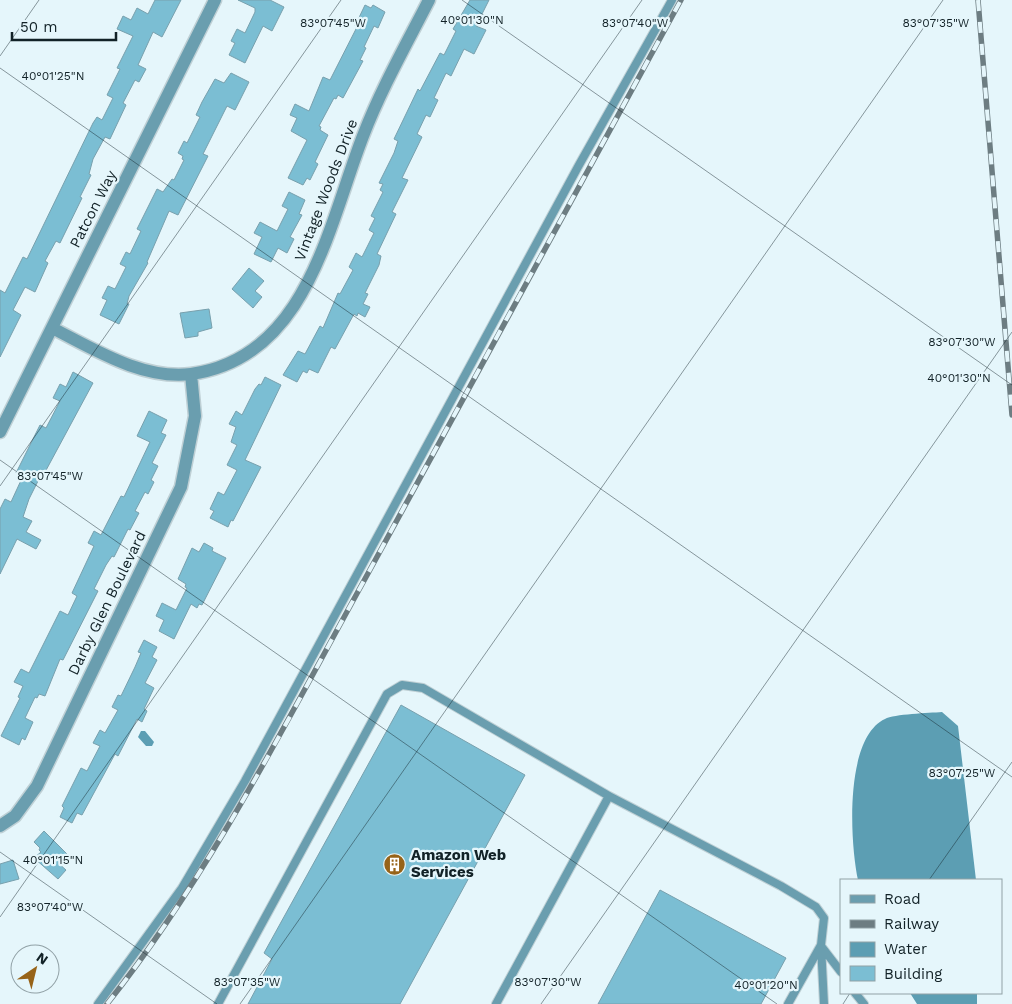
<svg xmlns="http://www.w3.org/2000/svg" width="1012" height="1004" font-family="'Work Sans',sans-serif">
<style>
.water{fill:#5c9eb3}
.building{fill:#7bbed3;stroke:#78a0ad}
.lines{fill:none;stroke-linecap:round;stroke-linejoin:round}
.service-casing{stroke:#bfd0d5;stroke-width:10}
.minor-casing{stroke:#bfd0d5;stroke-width:15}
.service{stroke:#6a9eaf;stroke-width:8}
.minor{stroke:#6a9eaf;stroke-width:12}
.rail-casing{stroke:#6d7d82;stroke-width:5.5}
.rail{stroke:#e5f6fb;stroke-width:4;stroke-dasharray:11;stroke-linecap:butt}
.ticks{fill:none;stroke:#122227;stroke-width:1;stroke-opacity:0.45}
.labels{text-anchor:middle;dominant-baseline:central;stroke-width:4.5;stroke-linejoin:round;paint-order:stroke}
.street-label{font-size:15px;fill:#122227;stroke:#e5f6fb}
.poi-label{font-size:15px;font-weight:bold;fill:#122227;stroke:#e5f6fb;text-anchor:start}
.ticks-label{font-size:12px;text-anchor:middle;fill:#122227;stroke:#e5f6fb;stroke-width:4.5;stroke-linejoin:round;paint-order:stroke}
</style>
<rect width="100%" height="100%" fill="#e5f6fb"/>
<path class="water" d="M942,712L958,726L976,880H858C850,843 844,738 885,719C894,714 929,713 942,712Z
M141,731H145L154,742L152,746H146L138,737Z
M910,993H977V1004H917Z"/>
<path class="building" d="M155,0H181L162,37L153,32L138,65L146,69L139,82L135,80L123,103L126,105L110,139L105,137L93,159L89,174L91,175L80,197L82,198L60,243L56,241L45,261L48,263L35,292L25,287L13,310L21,315L0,357V290L5,293L23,257L27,259L93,123L97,117L102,120L113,98L107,95L120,69L117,68L133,36L117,29L123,16L131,20L137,8L148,14Z
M238,0H270L284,7L272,31L263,26L245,63L229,55L235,43L231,41L237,29L245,33L255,12V8Z
M470,0H489L476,26L486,30L474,54L464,49L451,76L446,73L434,98L438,100L430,117L426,115L417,134L422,137L402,178L408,180L392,212L396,214L377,254L381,256L379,265L365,293L368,294L363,304L370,307L365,317L358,313L357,316L354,314L335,349L331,347L318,373L309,369L307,373L303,371L297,382L283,375L298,351L305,354L320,326L323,328L338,293L340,294L353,270L349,267L356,253L362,257L374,233L369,230L375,218L371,216L383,192L380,190L383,184L379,183L394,153L398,141L394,139L418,89L420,91L440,53L444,55L456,31L453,29Z
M365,5L371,8L373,5L385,12L378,28L374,26L364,47L366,48L360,60L363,61L343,98L338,95L336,99L334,98L319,126L321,127L320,130L328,135L315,162L318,164L310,180L307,178L303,185L288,178L307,140L291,131L297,118L290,115L295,104L309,111L323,77L330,80L357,27L355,26Z
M231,73L249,82L235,110L227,106L203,154L208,156L178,215L169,211L147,262L148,263L129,296L127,304H129L119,324L100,315L107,300L102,298L108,286L115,289L126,267L120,264L126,252L130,254L141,231L137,229L157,189L163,192L172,179L174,180L184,160L182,159L183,156L178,153L184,141L187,143L200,117L196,115L202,102L215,79L224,83Z
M289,192L305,200L299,214L302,215L290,237L294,239L287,253L278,248L271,262L254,254L262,237L254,233L260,222L277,231L288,209L282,206Z
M249,268L264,281L255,291L262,297L253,308L232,289Z
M209,309L212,328L198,332V336L185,338L180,313Z
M73,372L93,383L44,474L42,473L29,499L23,517L32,521L26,532L41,540L36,549L17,539L0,574V509L5,499L11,502L23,476L16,473L40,425L46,428L60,401L53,398L60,384L66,387Z
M265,377L281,385L245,460L261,467L233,521L231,520L228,527L210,518L214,511L210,509L218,492L224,495L237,470L227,465L237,445L231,442L236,427L229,424L236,411L242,415L255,389L259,384L261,385Z
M149,411L167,420L161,433L166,435L152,463L158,466L151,480L154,482L148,494L145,492L135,511L139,513L130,530L128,529L114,557L112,556L106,565L94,589L98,591L63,660L60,659L45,696L39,694L37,698L35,697L25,718L33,722L25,740L22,738L19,745L1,736L20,698L18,697L23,686L14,682L21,669L29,673L60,611L68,615L77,596L72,593L94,546L88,543L94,531L101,535L121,496L124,497L150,442L137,436Z
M204,543L213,548L212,551L226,558L202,605L199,604L197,608L191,604L174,639L159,631L164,620L156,616L162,603L176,610L187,588L185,587L186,584L178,579L192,548L199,552Z
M144,640L157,647L152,657L157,660L145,683L154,688L144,709L147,711L142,722L137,719L118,756L115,754L82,815L77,813L72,823L60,817L64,808L62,806L81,768L87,771L100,746L93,743L100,730L105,733L118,710L112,707L118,695L121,696L135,667L141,653L138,652Z
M401,705L525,775L400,1004H248L272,959L264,953Z
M44,831L67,854L58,863L66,870L58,879L34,858L41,852L39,850L40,848L34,842Z
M13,860L19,879L0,884V864Z
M660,890L786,958L761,1004H598Z"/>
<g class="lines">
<defs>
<path id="service" d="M821,945L824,1004
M821,946L841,972
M855,993L864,1004
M98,1004L182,888L245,781L579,165L672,0
M218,1004L387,694L402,685L423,688L609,796
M496,1004L609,796L781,886L816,907L824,918L821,945L788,1004"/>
<path id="minor" d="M52,328C94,349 142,380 191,374C307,358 328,226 363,136C381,89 406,45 429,0
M0,432L215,0
M0,826L15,816L37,786L181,487L195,416L191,374"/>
</defs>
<use href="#service" class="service-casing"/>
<use href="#minor" class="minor-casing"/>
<use href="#service" class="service"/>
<use href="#minor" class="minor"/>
<defs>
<path id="rail" d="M978,0L1012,415
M107,1004C211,873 286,722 366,577C471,384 576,192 681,0"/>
</defs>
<use href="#rail" class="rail-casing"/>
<use href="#rail" class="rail"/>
</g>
<path class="ticks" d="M462,0L1012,385M0,56L39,0M0,68L1012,777M0,460L777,1004M0,486L341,0M0,852L217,1004M929,880L1012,762M0,917L642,0M240,1004L943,0M541,1004L1012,332M843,1004L850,993"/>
<defs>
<symbol id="building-disc" viewBox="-11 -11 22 22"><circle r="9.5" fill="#976318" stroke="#e5f6fb"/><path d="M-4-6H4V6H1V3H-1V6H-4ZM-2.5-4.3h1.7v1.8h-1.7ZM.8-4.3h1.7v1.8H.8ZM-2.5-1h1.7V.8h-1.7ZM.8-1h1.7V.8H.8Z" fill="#fff"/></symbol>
</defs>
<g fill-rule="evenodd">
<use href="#building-disc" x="382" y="852" width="25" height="25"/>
</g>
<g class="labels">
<g class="street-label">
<text transform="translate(326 190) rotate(-69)">Vintage Woods Drive</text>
<text transform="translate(93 209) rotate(-63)">Patcon Way</text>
<text transform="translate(107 603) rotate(-64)">Darby Glen Boulevard</text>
</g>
<g class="poi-label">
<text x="411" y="855">Amazon Web<tspan x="411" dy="17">Services</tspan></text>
</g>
</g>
<g class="ticks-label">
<text x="472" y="24">40°01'30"N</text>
<text x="333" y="27">83°07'45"W</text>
<text x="635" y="27">83°07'40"W</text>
<text x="936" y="27">83°07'35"W</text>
<text x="53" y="80">40°01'25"N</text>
<text x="962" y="346">83°07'30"W</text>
<text x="959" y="382">40°01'30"N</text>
<text x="50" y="480">83°07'45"W</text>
<text x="962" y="777">83°07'25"W</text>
<text x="53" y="864">40°01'15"N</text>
<text x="50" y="911">83°07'40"W</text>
<text x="247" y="986">83°07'35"W</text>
<text x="548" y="986">83°07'30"W</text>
<text x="766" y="989">40°01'20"N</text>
</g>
<rect x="840" y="879" width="162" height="115" fill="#e5f6fb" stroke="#91a1a6"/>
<rect x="850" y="895" width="25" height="8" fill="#6a9eaf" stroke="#91a1a6"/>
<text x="884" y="904" font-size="15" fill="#122227">Road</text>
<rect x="850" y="920" width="25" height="8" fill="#6d7d82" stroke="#91a1a6"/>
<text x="884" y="929" font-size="15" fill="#122227">Railway</text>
<rect x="850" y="942" width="25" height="15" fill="#5c9eb3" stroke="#91a1a6"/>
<text x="884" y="954" font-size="15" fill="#122227">Water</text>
<rect x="850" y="966" width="25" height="15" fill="#7bbed3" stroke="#91a1a6"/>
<text x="884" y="979" font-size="15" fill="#122227">Building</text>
<g transform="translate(35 969) rotate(35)"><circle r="24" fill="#e5f6fb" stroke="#91a1a6"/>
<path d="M0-4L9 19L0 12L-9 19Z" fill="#976318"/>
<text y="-8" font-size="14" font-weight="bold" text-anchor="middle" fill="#122227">N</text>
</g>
<path d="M12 32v8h104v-8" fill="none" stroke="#122227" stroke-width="2.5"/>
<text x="20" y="32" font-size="15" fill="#122227" stroke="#e5f6fb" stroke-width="4" paint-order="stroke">50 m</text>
</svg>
